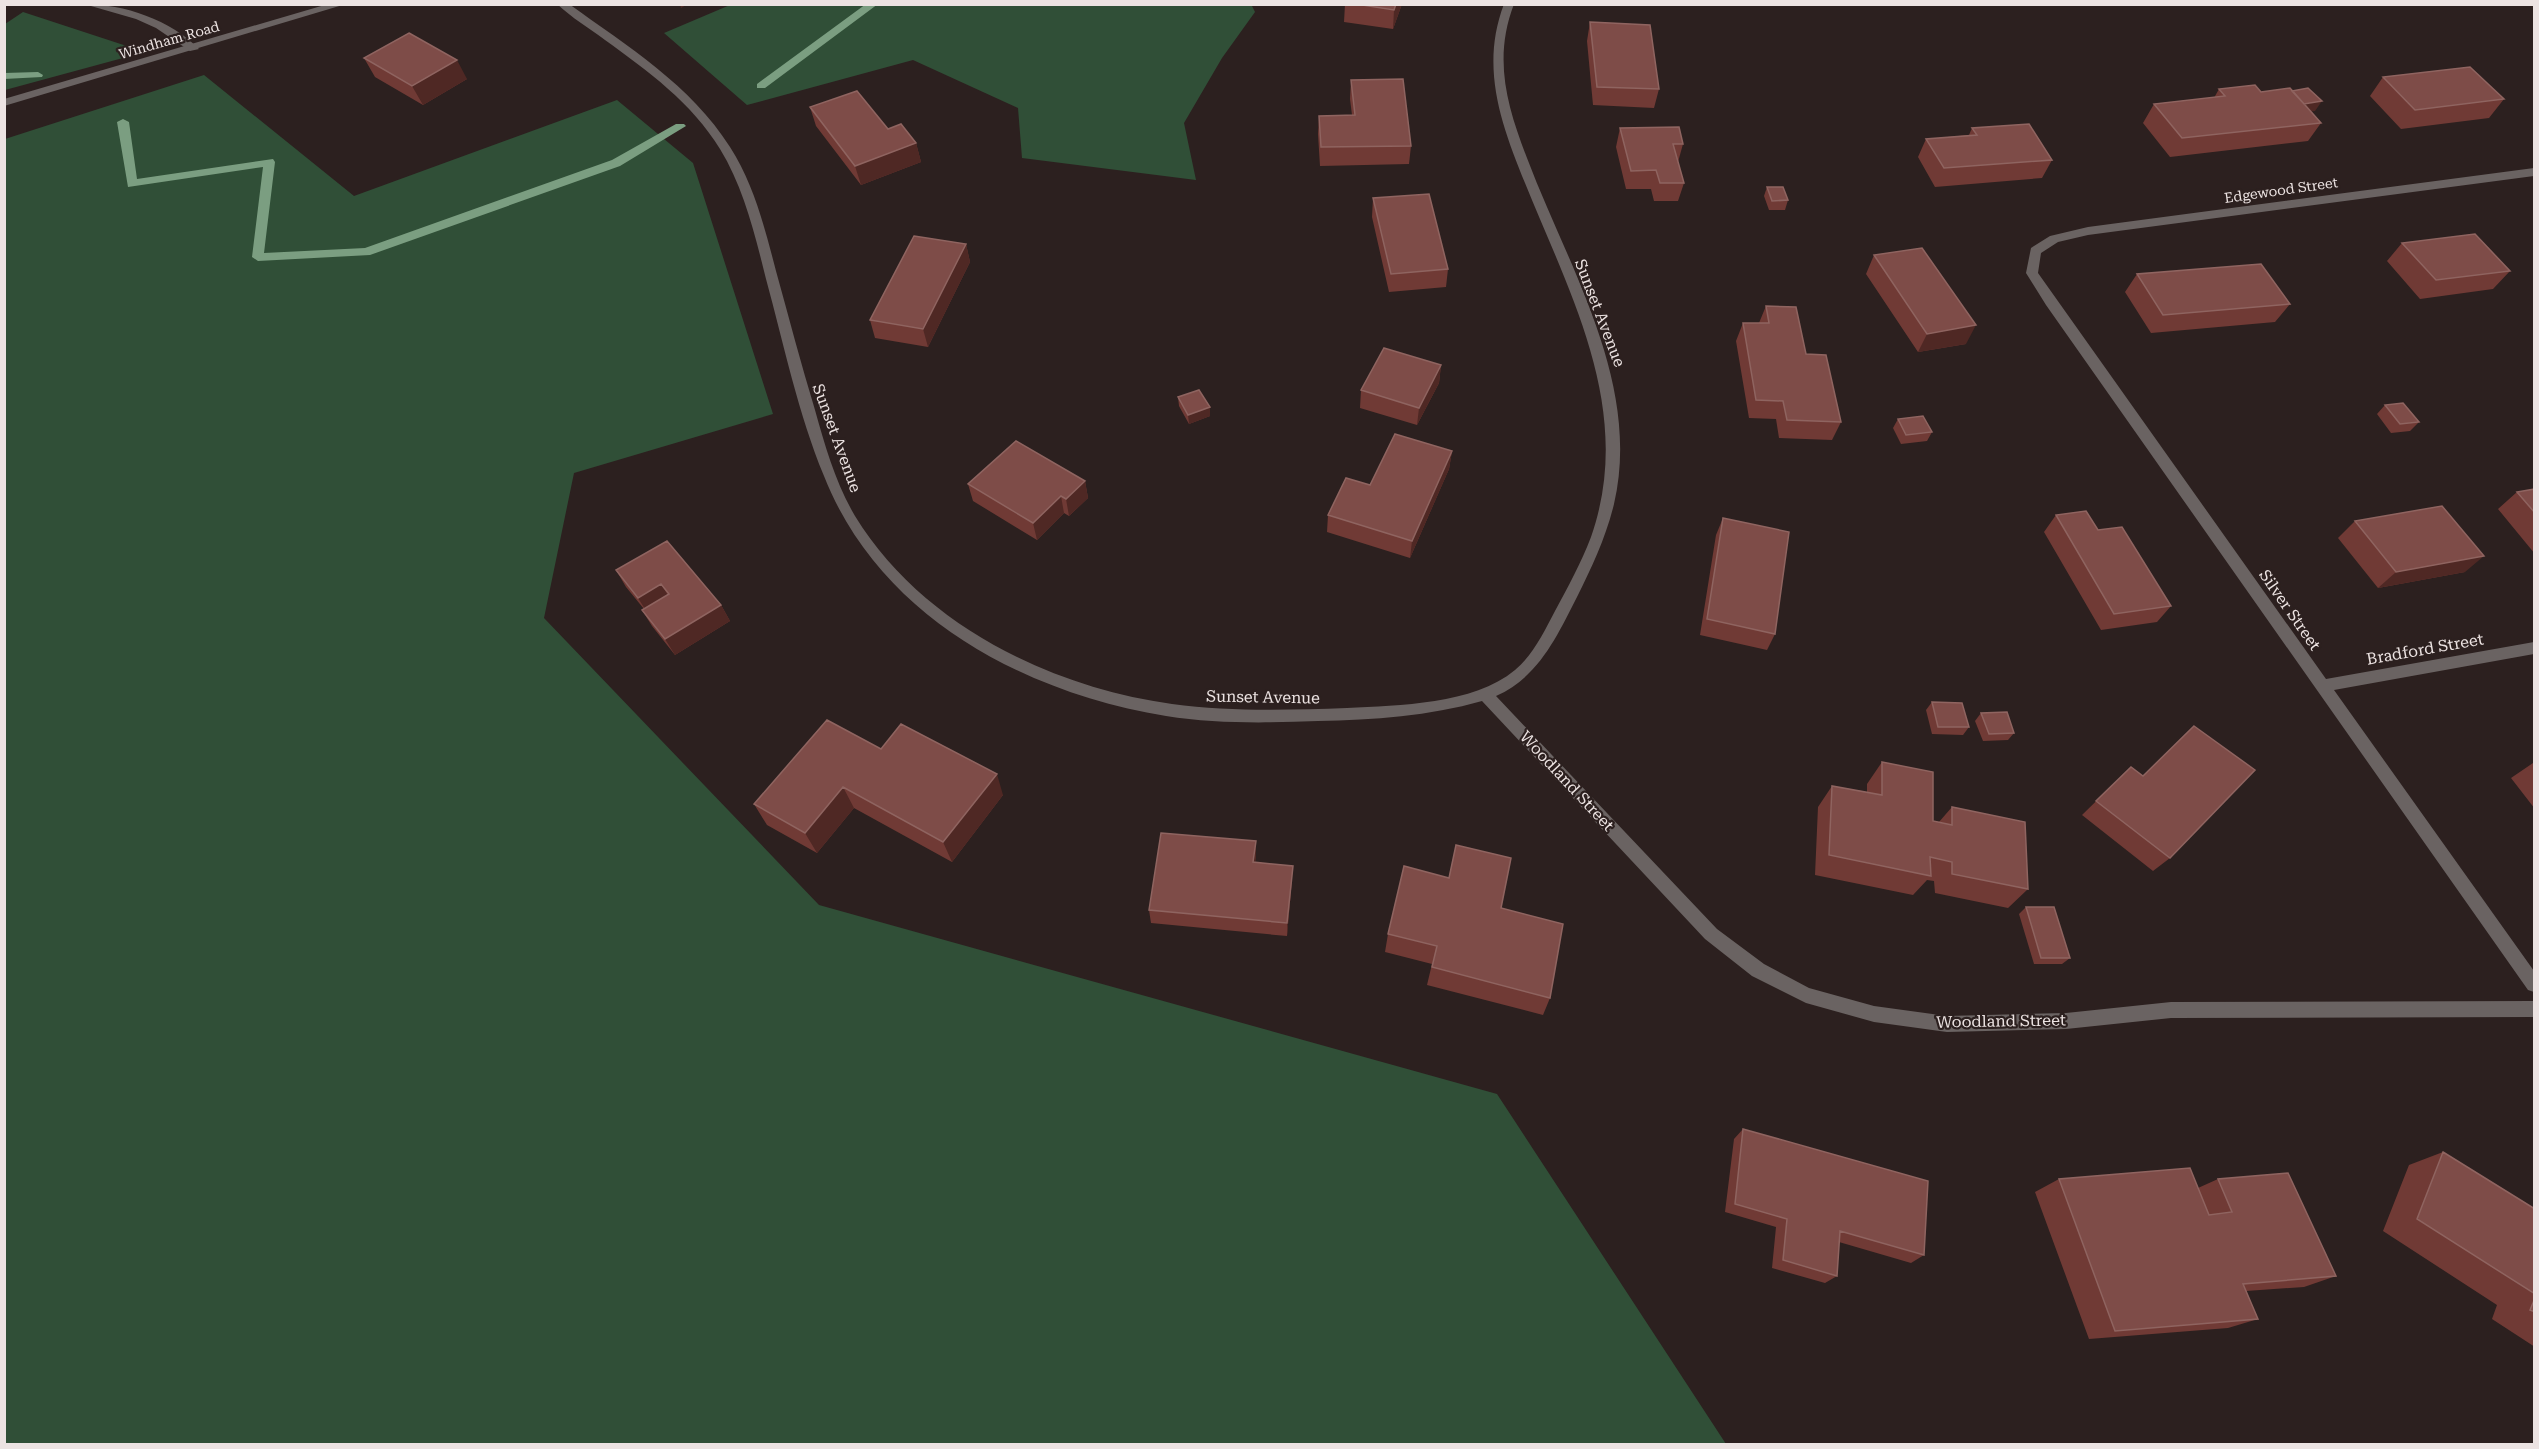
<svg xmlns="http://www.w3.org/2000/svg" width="2539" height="1449" font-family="'Roboto Serif',serif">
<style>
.green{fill:#304f37}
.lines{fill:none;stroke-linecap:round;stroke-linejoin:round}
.stream{fill:#7b9e81;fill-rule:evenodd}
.minor{fill:#6a6362;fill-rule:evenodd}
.tertiary{fill:#6a6362;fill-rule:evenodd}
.wall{fill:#703a35}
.shaded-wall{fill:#4f2824}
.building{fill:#7e4c48;stroke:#8f6460;stroke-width:1.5}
.labels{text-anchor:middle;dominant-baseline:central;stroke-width:4.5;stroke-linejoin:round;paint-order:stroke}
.far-street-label{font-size:14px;fill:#ece3e2;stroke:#2c201f}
.street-label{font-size:16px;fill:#ece3e2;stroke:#2c201f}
</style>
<rect width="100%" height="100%" fill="#2c201f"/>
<path class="green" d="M730,5L1251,4L1255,12L1222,58L1184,123L1196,180L1022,158L1018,108L913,60L747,105L664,33Z
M23,12L145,52L5,90V24Z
M204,75L354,196L617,100L693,163L773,414L574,473L544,618L819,905L1497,1094L1726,1444H5V139Z"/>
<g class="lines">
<path class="stream" d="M866,4H878L765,88H757V84Z
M38,72L43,75L42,77L4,79V73Z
M123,119L129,122L137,179L273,159L275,162L264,253L365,248L612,160L676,124H684L686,126L620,166L370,255L258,261L252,257L263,167L128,187L117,122Z"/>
<path class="minor" d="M84,4C124,4 171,20 199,49L190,51L156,28L136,19Z
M557,4H569C627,46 691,85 730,147C754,184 765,229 776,271C789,318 801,364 815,410C825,446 836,484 855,516C921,624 1050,687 1172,704C1230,712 1289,710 1347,708C1399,705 1473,705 1515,670C1533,655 1544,632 1555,611C1568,587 1581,563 1591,537C1635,411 1571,297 1525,183C1501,124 1480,67 1504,4H1514C1493,59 1507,106 1527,158C1568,267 1642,383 1614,504C1606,537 1592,567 1577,597C1557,636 1539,677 1496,696L1717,929L1764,964L1809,988L1874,1006L1947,1016L2066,1013L2171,1002L2534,1001V1017L2171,1018L2066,1029L1947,1032L1874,1022L1806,1003L1752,976L1705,939L1482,701C1429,716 1374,720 1318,721C1268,723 1216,724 1166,716C1024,693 879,616 824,476C798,413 784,345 766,279C755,235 744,188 720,149C692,103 648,71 605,40C589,28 572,18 557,4Z
M2534,168V176L2088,235L2058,242L2041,253L2038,273L2326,679L2534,642V654L2334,690L2534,971V992L2528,990L2046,305L2026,273L2031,248L2050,236L2088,227Z"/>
<path class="tertiary" d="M328,4H346L4,106V99Z"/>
</g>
<path class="wall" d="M1345,4H1402L1393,29L1344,22Z
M1590,22L1659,89L1654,108L1593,105L1587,41Z
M364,58L467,79L423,105L375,77Z
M2383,77L2504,99L2489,118L2401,129L2370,96Z
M1351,80L1411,146L1409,164L1320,166L1318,134L1319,116L1352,115L1350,99Z
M2219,89L2261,92L2315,111H2311L2321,123L2308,141L2170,157L2143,123L2154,104L2214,98Z
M810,107L888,129L916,143L921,162L861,185L816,126Z
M1620,128L1683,144L1678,162L1684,183L1678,201H1654L1651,189H1626L1616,147Z
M1972,128L2052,160L2042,178L1935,187L1918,157L1926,139L1969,135Z
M1767,187L1788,200L1785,210H1769L1764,196Z
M1373,198L1448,269L1446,287L1389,292L1372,217Z
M2402,243L2510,271L2493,289L2420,299L2387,261Z
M966,244L970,262L928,347L875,338L870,320Z
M1874,255L1966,344L1918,352L1866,274Z
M2137,274L2290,304L2275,322L2151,333L2125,292Z
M1766,306L1806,354L1841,422L1832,440L1779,438L1776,419L1749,418L1736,341L1743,323H1759Z
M1441,365L1439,383L1417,425L1360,408L1361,390Z
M1178,397L1210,416L1189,424L1179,406Z
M2385,405L2419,422L2410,431L2391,433L2377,414Z
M1898,419L1932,432L1927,441L1901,444L1893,428Z
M1452,451L1449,469L1410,558L1327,532L1328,515L1370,485Z
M1085,481L1088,498L1069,516L1064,513L1037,540L973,501L968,484Z
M2535,489V554L2498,509L2517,492Z
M2056,515L2098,530L2171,606L2157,622L2101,630L2044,532Z
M1723,518L1775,634L1767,650L1700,635L1716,535Z
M2355,521L2465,572L2378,588L2338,538Z
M616,570L721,605L730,621L675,655L652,626L642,610L644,609L626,587Z
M1932,702L1969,727L1963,735L1932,734L1926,710Z
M1981,713L2014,733L2008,740L1983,741L1975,721Z
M881,749L1003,795L952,862L854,808L817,853L767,825L754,804Z
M1882,762L1933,821L1939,822L1952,807L2028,889L2008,908L1935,893L1934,881L1927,880L1913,895L1815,875L1818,807L1832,786L1867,792V784Z
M2533,763H2535V809L2511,778Z
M2131,767L2170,858L2153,871L2082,815Z
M1456,845L1501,908L1550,998L1543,1015L1427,985L1432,964L1385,952L1388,934L1449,877Z
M1256,855L1255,862L1292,879L1287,936L1151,923L1149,910Z
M2026,907L2070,958L2062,964H2034L2019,914Z
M1743,1129L1924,1255L1911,1263L1839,1242L1837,1276L1825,1283L1772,1268L1776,1227L1725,1212L1734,1139Z
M2443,1152L2535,1209V1347L2492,1319L2497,1305L2383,1231L2409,1165Z
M2059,1179L2198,1188L2218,1179L2336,1276L2304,1287L2246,1291L2258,1319L2228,1328L2089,1339L2035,1192Z"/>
<path class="shaded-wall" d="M680,4H688L681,8Z
M1396,4H1402L1393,29L1394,10Z
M457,60L467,79L423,105L412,86Z
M2322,101L2315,111L2293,114L2300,105Z
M916,143L921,162L861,185L855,166Z
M966,244L970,262L928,347L923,329Z
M1976,325L1966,344L1918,352L1927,334Z
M1441,365L1439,383L1417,425L1419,408Z
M1210,407V416L1189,424L1188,415Z
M1452,451L1449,469L1410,558L1412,541Z
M1085,481L1088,498L1069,516L1066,499Z
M1061,496L1064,513L1037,540L1033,523Z
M2484,556L2465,572L2378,588L2396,572Z
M661,584L671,600L648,614L638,598Z
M721,605L730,621L675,655L665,639Z
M997,774L1003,795L952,862L943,842Z
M843,787L854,808L817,853L805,833Z
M1256,841V855L1254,876L1253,862Z
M1293,866L1292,879L1287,936V923Z"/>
<path class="building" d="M1356,4H1396L1394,10Z
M1590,22L1650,25L1659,89L1597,87Z
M409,33L457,60L412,86L364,58Z
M2470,67L2504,99L2415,110L2383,77Z
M1403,79L1411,146L1321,147L1319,116L1355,115L1351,80Z
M2255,85L2261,92L2290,88L2321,123L2182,138L2154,104L2225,96L2219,89Z
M2308,88L2322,101L2304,104L2292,91Z
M857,91L888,129L901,124L916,143L855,166L810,107Z
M2029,124L2052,160L1944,168L1926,139L1977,135L1972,128Z
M1679,127L1683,144H1673L1684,183H1660L1656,170L1631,171L1620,128Z
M1767,187H1783L1788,200L1772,201Z
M1429,194L1448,269L1391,274L1373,198Z
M2475,234L2510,271L2436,280L2402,243Z
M914,236L966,244L923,329L870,320Z
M1922,248L1976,325L1927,334L1874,255Z
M2261,264L2290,304L2163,315L2137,274Z
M1766,306L1796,307L1806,354L1826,355L1841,422L1787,420L1783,401L1756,400L1743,323H1769Z
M1384,348L1441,365L1419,408L1361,390Z
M1199,390L1210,407L1188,415L1178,397Z
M2403,403L2419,422L2400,424L2385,405Z
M1923,416L1932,432L1906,435L1898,419Z
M1395,434L1452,451L1412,541L1328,515L1346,478L1370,485Z
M1016,441L1085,481L1066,499L1061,496L1033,523L968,484Z
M2535,489V513L2517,492Z
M2442,506L2484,556L2396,572L2355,521Z
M2086,511L2098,530L2122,527L2171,606L2114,614L2056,515Z
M1723,518L1789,532L1775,634L1707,619Z
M667,541L721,605L665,639L642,610L669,594L661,584L638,598L616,570Z
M1932,702L1962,703L1969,727H1938Z
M2007,712L2014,733L1989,734L1981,713Z
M827,720L881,749L901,724L997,774L943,842L843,787L805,833L754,804Z
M2194,726L2255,770L2170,858L2096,801L2131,767L2143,776Z
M1882,762L1933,772V821L1952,825V807L2025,822L2028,889L1952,874V862L1930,857L1931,876L1829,855L1832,786L1882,795Z
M1161,833L1256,841L1253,862L1293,866L1287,923L1149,910Z
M1456,845L1511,858L1501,908L1563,924L1550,998L1432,967L1437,946L1388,934L1404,866L1449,878Z
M2026,907H2054L2070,958H2041Z
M1743,1129L1928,1181L1924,1255L1840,1231L1837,1276L1783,1260L1787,1219L1735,1204Z
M2443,1152L2535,1209V1294L2417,1219Z
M2190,1168L2209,1215L2232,1212L2218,1179L2288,1173L2336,1276L2243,1284L2258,1319L2115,1331L2059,1179Z
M2535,1298V1312L2530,1310Z"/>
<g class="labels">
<g class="far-street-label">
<text transform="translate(169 40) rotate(-16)">Windham Road</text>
<text transform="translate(2281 190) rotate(-8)">Edgewood Street</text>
</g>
<g class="street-label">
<text transform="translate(1600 313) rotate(69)">Sunset Avenue</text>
<text transform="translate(837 438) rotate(70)">Sunset Avenue</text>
<text transform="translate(2290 610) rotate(55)">Silver Street</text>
<text transform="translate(2425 649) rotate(-10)">Bradford Street</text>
<text transform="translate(1263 697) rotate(1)">Sunset Avenue</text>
<text transform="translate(1567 781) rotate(47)">Woodland Street</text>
<text transform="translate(2001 1021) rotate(-1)">Woodland Street</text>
</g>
</g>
<rect width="2539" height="1449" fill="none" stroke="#ece3e2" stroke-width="12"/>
</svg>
